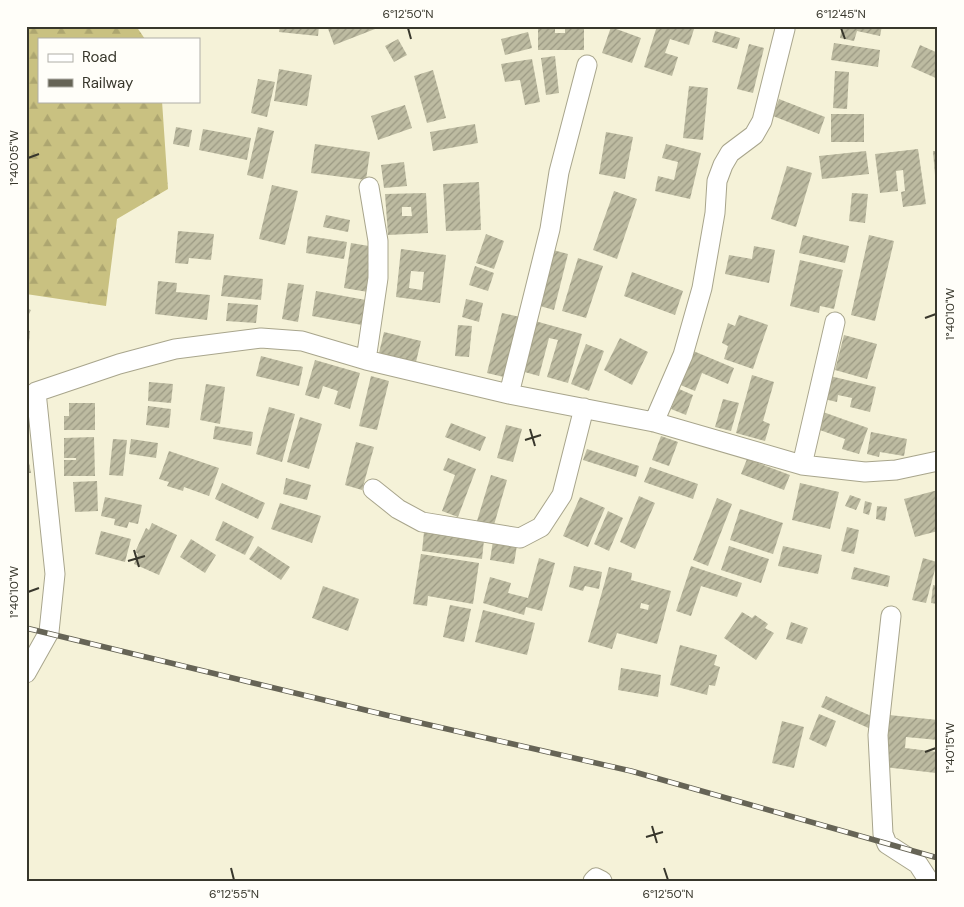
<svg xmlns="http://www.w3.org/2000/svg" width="964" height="907" font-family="'DM Sans',sans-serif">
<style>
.forest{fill:url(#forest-firs)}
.building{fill:url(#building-hatch);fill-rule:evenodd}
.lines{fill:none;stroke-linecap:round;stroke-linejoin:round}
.minor-casing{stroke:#a8a58c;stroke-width:21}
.minor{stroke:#fff;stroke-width:19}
.rail-casing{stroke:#666456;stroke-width:5.5}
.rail{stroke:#fffef9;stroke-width:4;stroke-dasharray:11;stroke-linecap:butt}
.ticks{fill:none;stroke:#38372c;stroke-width:2}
.neatline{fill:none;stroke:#38372c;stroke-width:2}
.ticks-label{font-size:12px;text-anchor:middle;fill:#38372c}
</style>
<defs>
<pattern id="forest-firs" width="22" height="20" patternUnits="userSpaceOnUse" patternTransform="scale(1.25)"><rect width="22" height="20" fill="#c9c181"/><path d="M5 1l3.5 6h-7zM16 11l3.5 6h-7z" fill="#ada670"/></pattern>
<pattern id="building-hatch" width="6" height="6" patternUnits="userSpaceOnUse" patternTransform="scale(1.25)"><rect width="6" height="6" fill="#bdbba1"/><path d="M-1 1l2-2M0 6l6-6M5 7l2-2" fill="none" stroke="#9b9983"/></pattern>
</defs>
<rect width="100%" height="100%" fill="#f5f2d8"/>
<path class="forest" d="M26,26H136L145,39H39V101H162L168,189L117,219L106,306L26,294Z"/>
<path class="building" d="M280,26H319L318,36L279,32Z
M327,26H374L375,29L334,45Z
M538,26H555V33H565V26H584V50H538Z
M657,26H686L694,29L689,45L670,39L665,53L678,57L672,76L644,67Z
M842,26H882L880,36L857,31L854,41L840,38Z
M611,27L641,38L632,63L602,53Z
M715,31L740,38L737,49L712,42Z
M528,32L532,48L505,55L501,39Z
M398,39L407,55L394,62L385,46Z
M834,43L880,50L878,67L831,60Z
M749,44L764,48L753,93L737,89Z
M920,45L938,53V79L911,67Z
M555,56L559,93L546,95L541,58Z
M532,59L540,102L525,105L520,80L505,82L501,64Z
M279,69L312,75L307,106L274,101Z
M433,70L446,118L427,123L414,76Z
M835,71L849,72L847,109L833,108Z
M258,79L275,82L267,117L251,113Z
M689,86L708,88L703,140L683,138Z
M779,99L825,117L819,134L773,116Z
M405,105L412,128L378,140L371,116Z
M831,114H864V142H831Z
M475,124L478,143L433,151L430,132Z
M176,127L192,130L189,147L173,144Z
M258,127L274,131L263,179L247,175Z
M203,129L251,138L247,160L199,150Z
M606,132L633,137L625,179L599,174Z
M315,144L370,152L366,180L311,173Z
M666,144L701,153L690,199L655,191L658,176L674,180L678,162L662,158Z
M918,149L926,204L903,207L901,192L905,191L903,170L896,171L898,191L880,193L875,154Z
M866,151L869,174L822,179L819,156Z
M933,151H938V186L936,187Z
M404,162L407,186L384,188L381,165Z
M787,166L812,173L796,227L771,219Z
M479,182L481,230L446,231L443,184Z
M272,185L298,191L285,245L259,239Z
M614,191L637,199L617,259L593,250Z
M426,193L428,233L388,235L385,194ZM402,207H411L412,216H402Z
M852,193L868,194L865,223L849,221Z
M326,215L350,220L348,232L323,227Z
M178,231L214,234L211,260L189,258L188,264L175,263Z
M486,234L504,241L494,269L476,263Z
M803,235L849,246L845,263L799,253Z
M869,235L894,241L875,321L851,315Z
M308,236L347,242L344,259L306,253Z
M351,243L375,247L368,292L344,288Z
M754,246L775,250L769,283L725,274L729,255L752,259Z
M401,249L446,255L440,303L396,297ZM411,271L424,272L422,290L409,288Z
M553,250L568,254L554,310L540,306Z
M578,258L603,266L586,318L562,311Z
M800,260L843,270L834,309L820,306L819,313L790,306Z
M475,266L494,273L488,291L469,285Z
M632,272L683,291L675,315L624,296Z
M224,275L263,279L261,300L221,296Z
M158,281L177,283L176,292L210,295L207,320L155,314Z
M288,283L304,285L298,322L282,319Z
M316,291L366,300L362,325L312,316Z
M466,299L483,303L479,322L462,317Z
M228,303L258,305L256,323L226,321Z
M26,308L31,310L26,320Z
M502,313L520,317L504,377L487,373Z
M739,315L768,325L753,369L724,359L728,346L722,343L728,323L735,326Z
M535,321L582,334L568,383L547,377L558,340L549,338L539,376L521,371Z
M458,325L472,326L469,357L455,356Z
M26,330L30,331L28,354H26Z
M384,332L421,341L416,362L379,353Z
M844,335L877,344L867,379L835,370Z
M620,338L648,352L632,385L604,370Z
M586,344L604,351L589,391L571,384Z
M691,350L734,368L728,384L702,373L695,391L678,384Z
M261,356L303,367L299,386L256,376Z
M315,360L360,373L350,409L334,404L338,391L323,386L319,399L305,395Z
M752,375L774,382L763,421L770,424L765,441L736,433Z
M371,376L389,381L377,430L359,426Z
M830,376L876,387L870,412L850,407L852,398L838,395L837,402L824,399Z
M149,382L173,384L171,403L148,401Z
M206,384L225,387L220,424L200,420Z
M679,389L693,395L686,415L671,409Z
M723,399L739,403L731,431L715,427Z
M69,403H95V430H64V416H69Z
M148,406L171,409L169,428L146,425Z
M269,407L295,414L282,462L256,454Z
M823,412L868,428L859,454L842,449L845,439L817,429Z
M300,417L322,424L309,469L287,462Z
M451,423L486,437L480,451L445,437Z
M506,425L522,429L513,462L497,458Z
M215,426L253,432L251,446L213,439Z
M871,432L907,439L904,456L880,452L879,457L867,454Z
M661,436L678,442L669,466L652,460Z
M94,437L95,476H64V460H76V458H64V438Z
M113,439L127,440L123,476L109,475Z
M131,439L158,443L156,458L129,454Z
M356,442L374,447L362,490L345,485Z
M26,448L31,473H26Z
M587,449L639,466L636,477L583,460Z
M169,451L219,468L209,496L184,487L183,491L167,486L169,482L159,479Z
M448,458L476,469L458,517L442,511L455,475L443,470Z
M747,459L790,475L784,490L741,474Z
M650,467L698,484L693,499L644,482Z
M491,475L507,480L494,525L477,521Z
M286,478L311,485L307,500L283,494Z
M97,481L98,511L75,512L73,482Z
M222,483L265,503L258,519L215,499Z
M800,483L839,492L830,529L792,520Z
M938,490V531L915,537L904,499Z
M850,495L861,499L856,510L845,506Z
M639,496L655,503L635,549L620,542Z
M105,497L142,505L138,524L129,522L127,528L114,525L115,519L101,516Z
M580,497L605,508L588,547L563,536Z
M717,498L732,504L708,566L693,560Z
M865,501L872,503L869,515L863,513Z
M280,503L321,516L312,543L271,529Z
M877,506L887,507L885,521L876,519Z
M740,509L783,523L773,554L730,540Z
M608,511L623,518L609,551L594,544Z
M223,521L254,537L245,555L215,540Z
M152,523L177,535L159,575L134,564L138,554L135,552L146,528L149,530Z
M847,527L859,530L854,554L841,551Z
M101,531L131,539L125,562L95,554Z
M424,532L484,540L482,559L422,551Z
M191,539L216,555L205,573L180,557Z
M493,541L517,545L514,564L490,560Z
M258,546L290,567L281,580L249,559Z
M729,546L769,559L761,583L721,570Z
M783,546L822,555L818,574L778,566Z
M421,554L479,563L473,604L428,596L427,606L413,604Z
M539,558L555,563L542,611L526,607L524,615L483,603L490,577L511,583L508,593L528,598Z
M923,558L937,562L926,603L912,600Z
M574,566L602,572L599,589L585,586L583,591L569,587Z
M691,566L742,583L737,597L701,586L691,616L676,611Z
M609,567L632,573L631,580L671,591L657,644L617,633L612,649L588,642ZM641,603L649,605L648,610L640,608Z
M854,567L890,576L888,587L851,579Z
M933,585L938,586V604L931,603Z
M323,586L359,599L348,631L312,618Z
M450,605L471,609L464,642L443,637Z
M483,610L535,623L527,655L475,642Z
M742,612L752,618L755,615L768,624L765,628L774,633L756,660L724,638Z
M791,622L808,628L802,644L786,639Z
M680,645L717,655L714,665L720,667L715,686L709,685L707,695L670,685Z
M621,668L661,675L658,697L618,690Z
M826,696L878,719L873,730L821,707Z
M819,714L836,721L826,747L809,739Z
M889,715L938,720V740L906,737L905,748L938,752L936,773L884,767Z
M782,721L804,727L794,768L772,763Z"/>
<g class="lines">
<defs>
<path id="minor" d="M366,360L378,278V241L369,187
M509,394L550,229L559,172L587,65
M26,399L36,392L119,364L175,349L261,338L302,341L366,360L509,394L654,422L802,465L865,472L896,470L938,461
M654,422L683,355L702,288L715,213L717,181L723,165L730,153L754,135L762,121L785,29
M802,465L835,322
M373,489L398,509L422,522L520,538L541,527L562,495L584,408
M891,616L878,735L883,834L887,844L918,864L929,881
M26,673L49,632L55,574L36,392
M593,881L596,878L602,881"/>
</defs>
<use href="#minor" class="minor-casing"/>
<use href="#minor" class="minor"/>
<defs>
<path id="rail" d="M26,628L386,715L631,771L938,858"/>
</defs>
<use href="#rail" class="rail-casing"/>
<use href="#rail" class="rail"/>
</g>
<path class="ticks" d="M408,28L411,39M841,28L845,39M28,158L39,154M925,318L936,314M530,429L535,446M525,440L541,435M134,550L139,567M128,561L145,556M28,592L39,588M925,752L936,748M652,826L657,843M646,837L663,832M231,868L234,880M664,868L668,880"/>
<rect width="964" height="907" fill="none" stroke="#fffef9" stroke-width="55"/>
<rect x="38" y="38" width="162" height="65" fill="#fffef9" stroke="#afaea7"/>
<rect x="48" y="54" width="25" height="8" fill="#ffffff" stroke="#afaea7"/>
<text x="82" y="62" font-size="15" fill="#38372c">Road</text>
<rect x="48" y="79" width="25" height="8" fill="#666456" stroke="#afaea7"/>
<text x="82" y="88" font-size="15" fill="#38372c">Railway</text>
<rect x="28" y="28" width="908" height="852" class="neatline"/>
<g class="ticks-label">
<text x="408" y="18">6°12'50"N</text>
<text x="841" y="18">6°12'45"N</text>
<text transform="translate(14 158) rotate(-90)" y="4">1°40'05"W</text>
<text transform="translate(950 314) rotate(-90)" y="4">1°40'10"W</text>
<text transform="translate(14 592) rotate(-90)" y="4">1°40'10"W</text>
<text transform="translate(950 748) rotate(-90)" y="4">1°40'15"W</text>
<text x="234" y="898">6°12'55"N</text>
<text x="668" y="898">6°12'50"N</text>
</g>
</svg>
